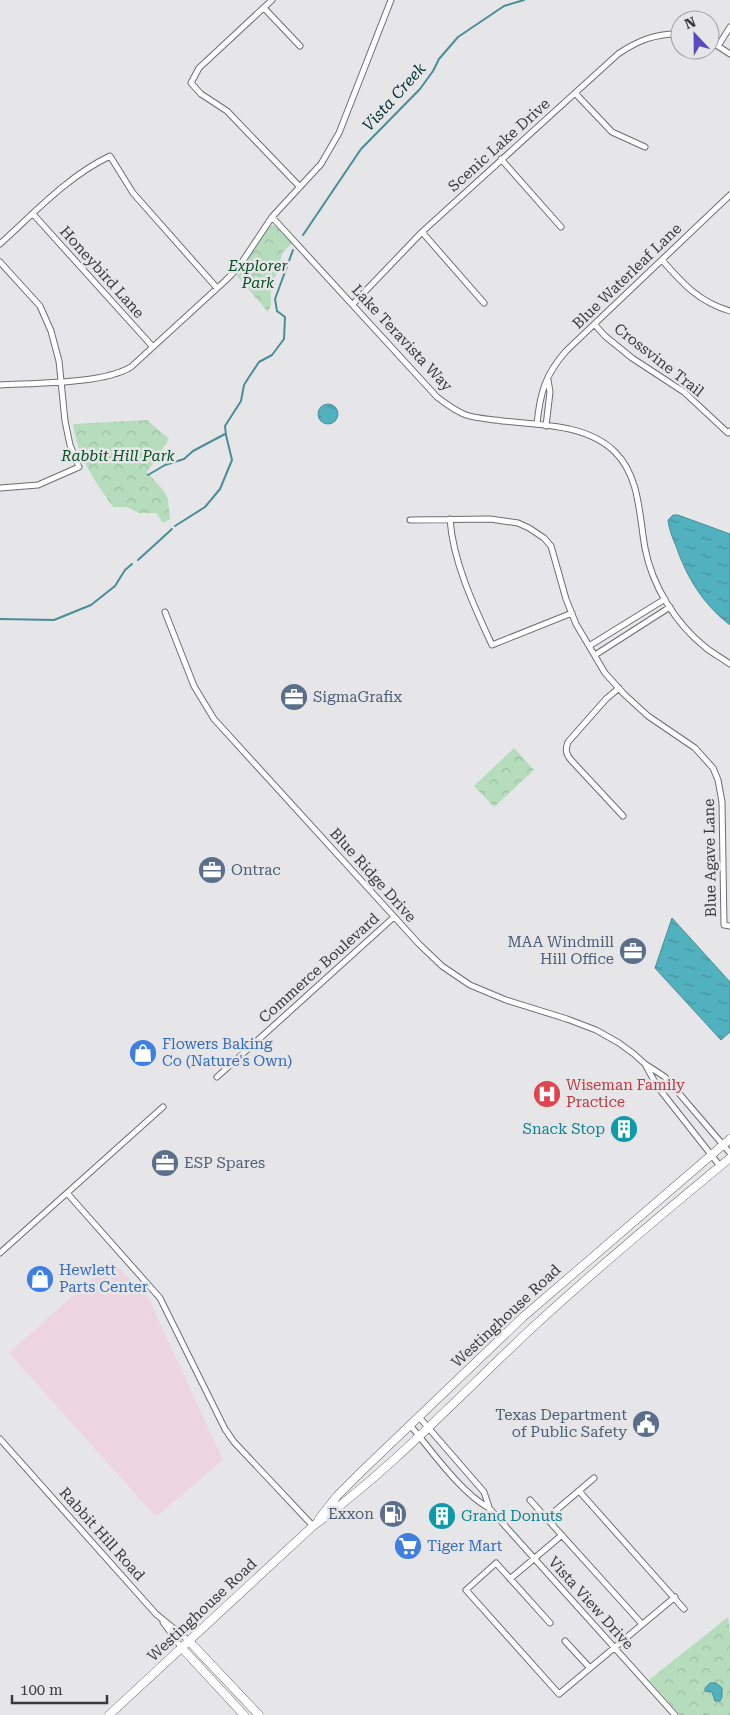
<svg xmlns="http://www.w3.org/2000/svg" width="730" height="1715" font-family="'Roboto Serif',serif">
<style>
.industrial{fill:#edd5df}
.park{fill:url(#park-crowns)}
.water{fill:url(#water-ripples);stroke:#4b8d97}
.lines{fill:none;stroke-linecap:round;stroke-linejoin:round}
.stream{stroke:#4b8d97;stroke-width:2}
.minor-casing{stroke:#6e6e70;stroke-width:7}
.secondary-casing{stroke:#6e6e70;stroke-width:9}
.minor{stroke:#fff;stroke-width:5}
.secondary{stroke:#fff;stroke-width:8}
.labels{text-anchor:middle;dominant-baseline:central;stroke-width:5;stroke-linejoin:round;paint-order:stroke}
.street-label{font-size:15px;fill:#3a3a3b;stroke:#e6e6e8}
.park-label{font-size:15px;font-style:italic;fill:#085026;stroke:#e6e6e8}
.service-label{font-size:15px;fill:#4e5e75;stroke:#e6e6e8;text-anchor:start}
.shop-label{font-size:15px;fill:#366cbe;stroke:#e6e6e8;text-anchor:start}
.health-label{font-size:15px;fill:#be3a42;stroke:#e6e6e8;text-anchor:start}
.culture-label{font-size:15px;fill:#0d838f;stroke:#e6e6e8;text-anchor:end}
.water-label{font-size:16px;font-style:italic;fill:#013136;stroke:#e6e6e8}
</style>
<defs>
<pattern id="park-crowns" width="20" height="18" patternUnits="userSpaceOnUse" patternTransform="scale(1.25)"><rect width="20" height="18" fill="#b5dcbd"/><path d="M2 6a3 3 0 1 1 6 0M12 15a3 3 0 1 1 6 0" fill="none" stroke="#9cbea3"/></pattern>
<pattern id="water-ripples" width="26" height="14" patternUnits="userSpaceOnUse" patternTransform="scale(1.25)"><rect width="26" height="14" fill="#52b1be"/><path d="M2 4q2-2 4 0t4 0M15 11q2-2 4 0t4 0" fill="none" stroke="#45919c"/></pattern>
</defs>
<rect width="100%" height="100%" fill="#e6e6e8"/>
<path class="industrial" d="M112,1261L148,1297L223,1460L156,1517L9,1353Z"/>
<path class="park" d="M272,225L278,227L292,243L283,252L271,290V305L268,312L237,276L269,227Z
M147,420L169,439L147,472L163,490L168,499L170,519L163,523L156,513H139L127,507H113C95,481 77,456 73,424Z
M514,748L534,770L494,807L474,786Z
M728,1617L730,1633V1715H680L649,1680Z"/>
<path class="water" d="M318 414a10 10 0 1 1 20 0a10 10 0 1 1-20 0Z
M673,515H678L730,534V625C703,604 687,578 676,546C672,537 669,529 668,520Z
M672,918L730,982V1032L721,1040L655,968Z
M710,1683H716L722,1688V1697L720,1701H715L712,1692L705,1691V1688Z"/>
<g class="lines">
<path class="stream" d="M303,235L361,149L420,89L433,71L439,59L458,37L504,6L524,0
M148,475L165,465L184,459L193,451L225,434
M175,526L205,507L220,489L232,460L226,435L225,426L241,401L244,385L249,377L259,362L272,355L284,339L285,317L277,311L275,299L293,250
M138,560L172,529
M0,619L54,620L91,605L115,586L125,570L132,564"/>
<defs>
<path id="minor" d="M272,0L199,68L191,83L201,94L227,111L300,187
M264,8L300,46
M710,41L730,54
M718,46L730,27
M575,93L612,132L645,147
M501,159L561,227
M33,214L153,347
M272,217L437,397C446,404 455,411 466,415C478,419 491,419 503,421C540,425 587,424 615,452C640,477 639,515 645,548C652,585 675,623 705,647C712,653 722,658 730,664
M422,232L484,303
M0,244C34,213 68,176 110,156L133,193L217,288
M662,260C683,284 699,302 730,311
M0,262L40,306L51,331L59,361L65,421L70,445L79,467L38,485L0,488
M353,304L422,232L618,54C637,41 656,33 680,34
M595,325L605,336L632,358L684,392L728,433L730,431
M0,385C35,383 103,384 131,367L225,281L238,268L272,217L321,164L339,133L391,0
M537,424C540,393 545,375 566,351L730,195
M546,426L550,392L548,380
M450,519C453,562 474,606 492,645L572,613
M410,520L490,519L518,523L529,528L544,538L551,546L566,599L576,624L605,673L624,694L648,716L695,748L713,768L718,780L722,802L724,925L730,926
M165,612L194,686L214,719L419,944L442,966L470,985L506,1000L567,1019L596,1030L619,1043L634,1054L645,1064L665,1077L730,1153
M589,646L665,599
M595,655L670,607
M619,688L606,699L568,742C565,750 566,754 571,760L623,816
M645,1064L657,1086L720,1166
M217,1077L394,917
M67,1193L160,1298L225,1429L234,1442L313,1526
M0,1253L163,1107
M419,1417L484,1492L489,1507
M410,1425C431,1450 461,1493 489,1508L675,1715
M0,1439L156,1614L189,1641
M579,1491L684,1609
M530,1500L642,1624
M547,1518L594,1478
M510,1579L562,1535
M163,1622L181,1647
M550,1623L496,1563L466,1590L559,1694L675,1597
M565,1641L590,1668"/>
<path id="secondary" d="M319,1519L337,1496L361,1472L523,1317L730,1139
M189,1641L259,1715
M181,1647L244,1715
M109,1715L313,1526C393,1468 460,1395 532,1328C596,1269 663,1213 730,1158"/>
</defs>
<use href="#minor" class="minor-casing"/>
<use href="#secondary" class="secondary-casing"/>
<use href="#minor" class="minor"/>
<use href="#secondary" class="secondary"/>
</g>
<defs>
<symbol id="office-disc" viewBox="-11 -11 22 22"><circle r="9.5" fill="#5c6f8a" stroke="#e6e6e8"/><path d="M-6-3h4V-5.5h4V-3h4V5H-6ZM-1-4.5V-3h2v-1.5ZM-6 0V1H6V0Z" fill="#fff"/></symbol>
<symbol id="shop-disc" viewBox="-11 -11 22 22"><circle r="9.5" fill="#3f7fe0" stroke="#e6e6e8"/><path d="M-5-2.5h2.3a2.7 3.5 0 0 1 5.4 0H5L5.5 6h-11ZM-1.5-2.5h3a1.5 2.3 0 0 0-3 0Z" fill="#fff"/></symbol>
<symbol id="hospital-disc" viewBox="-11 -11 22 22"><circle r="9.5" fill="#e0444e" stroke="#e6e6e8"/><path d="M-5-5h3v3.5h4V-5h3V5h-3V1.5h-4V5h-3Z" fill="#fff"/></symbol>
<symbol id="building-disc" viewBox="-11 -11 22 22"><circle r="9.5" fill="#0f9aa8" stroke="#e6e6e8"/><path d="M-4-6H4V6H1V3H-1V6H-4ZM-2.5-4.3h1.7v1.8h-1.7ZM.8-4.3h1.7v1.8H.8ZM-2.5-1h1.7V.8h-1.7ZM.8-1h1.7V.8H.8Z" fill="#fff"/></symbol>
<symbol id="civic-disc" viewBox="-11 -11 22 22"><circle r="9.5" fill="#5c6f8a" stroke="#e6e6e8"/><path d="M-.6-6.5H3V-4.5H.6V-3L4-1V1h2V6H-6V1h2V-1L-.6-3ZM-1.2 2.5V6h2.4V2.5Z" fill="#fff"/></symbol>
<symbol id="fuel-disc" viewBox="-11 -11 22 22"><circle r="9.5" fill="#5c6f8a" stroke="#e6e6e8"/><path d="M-5.5-6h7V0h2V4h1.3V-2.5L3-4.5l.8-.8L6-3V5H2.5V1h-1V6h-7ZM-4.2-4.7v3.2H.2V-4.7Z" fill="#fff"/></symbol>
<symbol id="supermarket-disc" viewBox="-11 -11 22 22"><circle r="9.5" fill="#3f7fe0" stroke="#e6e6e8"/><path d="M-6-5.5h2.5l.6 2H6L4.5 2H-2.5L-4.4-4H-6ZM-1.5 3.2a1.3 1.3 0 1 0 .1 0ZM3 3.2a1.3 1.3 0 1 0 .1 0Z" fill="#fff"/></symbol>
</defs>
<g fill-rule="evenodd">
<use href="#office-disc" x="278" y="681" width="32" height="32"/>
<use href="#office-disc" x="196" y="854" width="32" height="32"/>
<use href="#office-disc" x="617" y="935" width="32" height="32"/>
<use href="#shop-disc" x="127" y="1037" width="32" height="32"/>
<use href="#hospital-disc" x="531" y="1078" width="32" height="32"/>
<use href="#building-disc" x="608" y="1113" width="32" height="32"/>
<use href="#office-disc" x="149" y="1147" width="32" height="32"/>
<use href="#shop-disc" x="24" y="1263" width="32" height="32"/>
<use href="#civic-disc" x="630" y="1408" width="32" height="32"/>
<use href="#fuel-disc" x="377" y="1498" width="32" height="32"/>
<use href="#building-disc" x="426" y="1500" width="32" height="32"/>
<use href="#supermarket-disc" x="392" y="1530" width="32" height="32"/>
</g>
<g class="labels">
<g class="street-label">
<text transform="translate(499 145) rotate(-42)">Scenic Lake Drive</text>
<text transform="translate(102 272) rotate(48)">Honeybird Lane</text>
<text transform="translate(627 276) rotate(-44)">Blue Waterleaf Lane</text>
<text transform="translate(402 338) rotate(47)">Lake Teravista Way</text>
<text transform="translate(659 360) rotate(38)">Crossvine Trail</text>
<text transform="translate(710 858) rotate(-91)">Blue Agave Lane</text>
<text transform="translate(373 875) rotate(48)">Blue Ridge Drive</text>
<text transform="translate(319 968) rotate(-42)">Commerce Boulevard</text>
<text transform="translate(506 1316) rotate(-43)">Westinghouse Road</text>
<text transform="translate(102 1534) rotate(48)">Rabbit Hill Road</text>
<text transform="translate(591 1603) rotate(48)">Vista View Drive</text>
<text transform="translate(202 1610) rotate(-43)">Westinghouse Road</text>
</g>
<g class="park-label">
<text x="258" y="266">Explorer<tspan x="258" dy="17">Park</tspan></text>
<text x="118" y="456">Rabbit Hill Park</text>
</g>
<g class="service-label">
<text x="313" y="697">SigmaGrafix</text>
<text x="231" y="870">Ontrac</text>
<text x="614" y="942" text-anchor="end">MAA Windmill<tspan x="614" dy="17">Hill Office</tspan></text>
<text x="184" y="1163">ESP Spares</text>
<text x="627" y="1415" text-anchor="end">Texas Department<tspan x="627" dy="17">of Public Safety</tspan></text>
<text x="374" y="1514" text-anchor="end">Exxon</text>
</g>
<g class="shop-label">
<text x="162" y="1044">Flowers Baking<tspan x="162" dy="17">Co (Nature's Own)</tspan></text>
<text x="59" y="1270">Hewlett<tspan x="59" dy="17">Parts Center</tspan></text>
<text x="427" y="1546">Tiger Mart</text>
</g>
<g class="health-label">
<text x="566" y="1085">Wiseman Family<tspan x="566" dy="17">Practice</tspan></text>
</g>
<g class="culture-label">
<text x="605" y="1129">Snack Stop</text>
<text x="461" y="1516" text-anchor="start">Grand Donuts</text>
</g>
<g class="water-label">
<text transform="translate(394 97) rotate(-48)">Vista Creek</text>
</g>
</g>
<g transform="translate(695 35) rotate(338)"><circle r="24" fill="#e6e6e8" stroke="#a1a1a3"/>
<path d="M0-4L9 19L0 12L-9 19Z" fill="#5b49c1"/>
<text y="-8" font-size="14" font-weight="bold" text-anchor="middle" fill="#3a3a3b">N</text>
</g>
<path d="M12 1695v8h95v-8" fill="none" stroke="#3a3a3b" stroke-width="2.5"/>
<text x="20" y="1695" font-size="15" fill="#3a3a3b" stroke="#e6e6e8" stroke-width="4" paint-order="stroke">100 m</text>
</svg>
